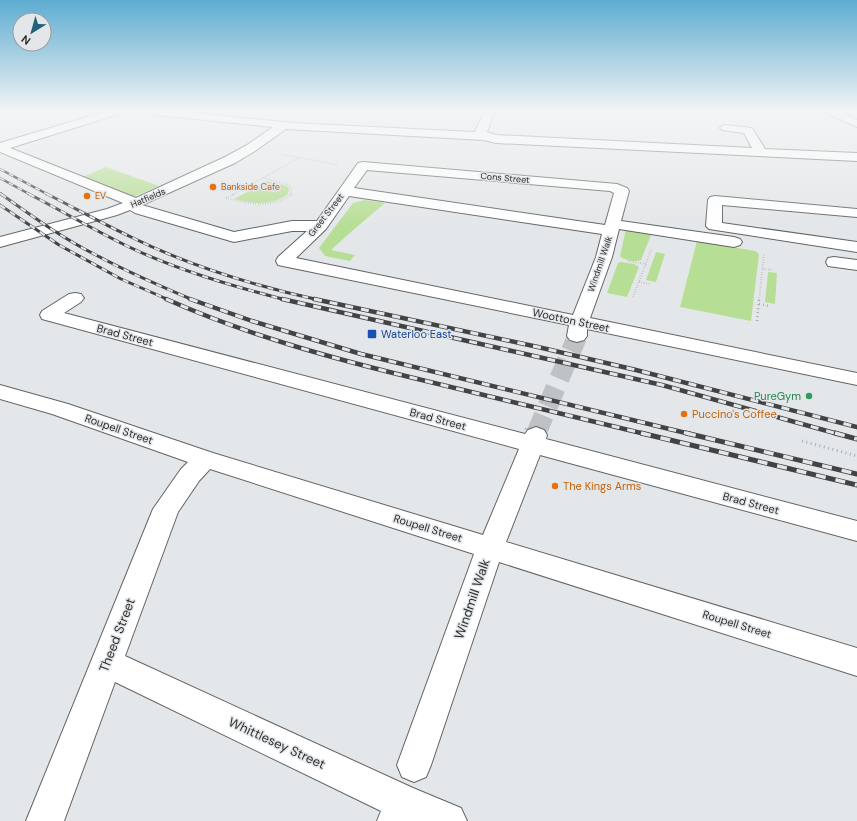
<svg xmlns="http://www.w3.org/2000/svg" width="857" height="821" font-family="'DM Sans',sans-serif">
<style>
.green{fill:#b7de95}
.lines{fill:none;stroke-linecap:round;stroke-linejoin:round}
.minor-tunnel-far1{stroke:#bfc2c4;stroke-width:20;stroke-dasharray:20 10;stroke-linecap:butt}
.minor-tunnel{stroke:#bfc2c4;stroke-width:26;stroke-dasharray:26 13;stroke-linecap:butt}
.minor-casing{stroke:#626466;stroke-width:2}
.path-far3{stroke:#aaadae;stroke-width:1.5;stroke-dasharray:0.5 1.5;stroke-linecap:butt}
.path-far2{stroke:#aaadae;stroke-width:2;stroke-dasharray:0.5 2;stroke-linecap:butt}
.path-far1{stroke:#aaadae;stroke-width:2.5;stroke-dasharray:1 3;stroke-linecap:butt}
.path{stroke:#aaadae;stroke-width:3;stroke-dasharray:1 3.5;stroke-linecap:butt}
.minor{fill:#fff;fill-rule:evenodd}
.rail-far3-casing{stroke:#424345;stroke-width:2.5}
.rail-far2-casing{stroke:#424345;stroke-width:3}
.rail-far1-casing{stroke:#424345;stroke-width:4.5}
.rail-casing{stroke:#424345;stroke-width:5}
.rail-far3{stroke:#e4e7e9;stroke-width:1.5;stroke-dasharray:5;stroke-linecap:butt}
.rail-far2{stroke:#e4e7e9;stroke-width:2;stroke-dasharray:6;stroke-linecap:butt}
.rail-far1{stroke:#e4e7e9;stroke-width:3;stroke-dasharray:8;stroke-linecap:butt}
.rail{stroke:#e4e7e9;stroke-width:3.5;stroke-dasharray:10;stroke-linecap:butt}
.food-dot{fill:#e8710a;stroke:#e4e7e9;stroke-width:1.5}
.transit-dot{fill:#1a4fb4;stroke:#e4e7e9;stroke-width:1.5}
.leisure-dot{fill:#2e9e5b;stroke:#e4e7e9;stroke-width:1.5}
.labels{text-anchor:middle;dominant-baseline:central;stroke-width:3;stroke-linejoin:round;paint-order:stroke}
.far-street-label{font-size:9px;fill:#2d2e2f;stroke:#e4e7e9}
.far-food-label{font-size:9px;fill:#c56008;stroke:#e4e7e9;text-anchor:start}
.street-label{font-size:11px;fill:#2d2e2f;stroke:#e4e7e9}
.transit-label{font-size:11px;fill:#164399;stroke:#e4e7e9;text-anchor:start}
.leisure-label{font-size:11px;fill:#27864d;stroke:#e4e7e9;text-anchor:end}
.food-label{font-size:11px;fill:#c56008;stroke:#e4e7e9;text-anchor:start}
.near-street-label{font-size:13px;fill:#2d2e2f;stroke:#e4e7e9}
</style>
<rect width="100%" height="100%" fill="#e4e7e9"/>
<path class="green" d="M106,167L159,186L128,199L80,178Z
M268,181L287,186L289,189L288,194C272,206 253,204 234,199Z
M365,200L385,203L352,231L331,250L355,255L350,261L325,256L319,248L353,203Z
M626,229L647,233L651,235L641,260C635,262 625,261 620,256Z
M697,241L755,251L759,254L751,321L680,307Z
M656,252L665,254L656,282L646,280Z
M621,262L634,264L639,267L627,297L607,293L618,263Z
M768,272L777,273L775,304L765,302Z"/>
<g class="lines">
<path class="minor-tunnel-far1" d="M536,434L577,337"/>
<path class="minor-tunnel" d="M536,435L537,433"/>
<defs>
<path id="minor" d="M104,112H121L119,114L10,148L136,198L225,157L247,145L273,127L156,115L152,114L151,112H185L293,123L475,132L484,112H494L487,132L496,135L752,148L744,133L722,130L720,128L722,126L726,125L752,128L765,149L857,153V161L496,143L484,140L286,129L255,151L235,163L142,205L234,232L292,221H317L358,163L363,162L617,184L627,188L629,191L621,221L734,237L740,239L742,242L740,245L734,247L619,229L612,257L590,318L857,373V385L587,329V336L584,340L577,342L570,340L567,336L569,325L278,265L276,261L278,257L307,231H292L234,242L135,213L130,210L117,215L0,247V237L107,209L123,203L0,152V143ZM367,170L610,191L614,193L605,225L354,188ZM349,196L602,234L596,257L573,315L296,258L326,229Z
M827,112H841L857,120V127L829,114Z
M715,196L857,209V217L722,205V223L857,242V252L709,229L706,226L708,200L710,197Z
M834,257L857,260V270L828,266L826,262L828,258Z
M75,293L81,294L84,298L81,302L64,313L525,434L528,430L536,427L544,430L547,435L546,439L857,521V541L540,455L506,542L857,648V676L499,562L431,765L426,777L414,782L402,777L397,765L474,554L210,469L199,481L178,512L125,656L413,788L461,808L467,821H377L381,811L115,682L64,821H26L153,509L181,469L188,462L52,414L0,399V385L68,404L213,453L483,535L519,449L42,319L40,315L42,311L69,294Z"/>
</defs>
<use href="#minor" class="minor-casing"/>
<path class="path-far3" d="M281,154L337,165
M264,178L289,185L291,188V195
M232,195L299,158"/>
<path class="path-far2" d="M226,198C249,204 272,209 292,194
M226,198L234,194
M628,261L646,264
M763,269L772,270
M639,282L650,284
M633,297L651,250
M759,300L764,254"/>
<path class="path-far1" d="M759,304L769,306
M757,321L759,299"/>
<path class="path" d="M802,441L857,456"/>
<use href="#minor" class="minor"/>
<defs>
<path id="rail-far3" d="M0,169L49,195
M0,178L31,195
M0,193L2,195"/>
<path id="rail-far2" d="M1,194C32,216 62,238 96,255C127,272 160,286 193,300
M29,194C62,211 94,230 127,246C177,270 232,286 286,300
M47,194C75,208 103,224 131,237C190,266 255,286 319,300
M0,205L59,245L121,279L169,300"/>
<path id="rail-far1" d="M166,299C249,336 338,360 426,381C499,399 572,416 645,434
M190,299L252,321L361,354L690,434
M282,299L662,385L838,434
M314,299L538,347L636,370L857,427"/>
<path id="rail" d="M641,433L857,485
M686,433L857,474
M835,433L857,439"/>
</defs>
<use href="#rail-far3" class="rail-far3-casing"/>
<use href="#rail-far2" class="rail-far2-casing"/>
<use href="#rail-far1" class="rail-far1-casing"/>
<use href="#rail" class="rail-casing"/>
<use href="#rail-far3" class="rail-far3"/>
<use href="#rail-far2" class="rail-far2"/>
<use href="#rail-far1" class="rail-far1"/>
<use href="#rail" class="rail"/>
</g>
<linearGradient id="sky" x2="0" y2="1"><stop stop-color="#5eacd1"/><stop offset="0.49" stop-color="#f3f4f5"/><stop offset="1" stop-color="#f3f4f5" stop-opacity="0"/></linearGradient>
<rect width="857" height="227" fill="url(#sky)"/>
<g class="food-dot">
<circle cx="213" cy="187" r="4"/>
<circle cx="87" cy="196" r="4"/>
<circle cx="684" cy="414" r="4"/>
<circle cx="555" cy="486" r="4"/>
</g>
<rect class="transit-dot" x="367" y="329" width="10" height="10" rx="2"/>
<circle class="leisure-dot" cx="809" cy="396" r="4"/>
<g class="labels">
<g class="far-street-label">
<text transform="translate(505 178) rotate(5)">Cons Street</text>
<text transform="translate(148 198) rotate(-23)">Hatfields</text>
<text transform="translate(326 215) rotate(-52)">Greet Street</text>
<text transform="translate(600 264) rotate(-71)">Windmill Walk</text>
</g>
<g class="far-food-label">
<text x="221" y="187">Bankside Cafe</text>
<text x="95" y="196">EV</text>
</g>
<g class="street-label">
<text transform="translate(571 320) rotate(12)">Wootton Street</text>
<text transform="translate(125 335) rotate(15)">Brad Street</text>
<text transform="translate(438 419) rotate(15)">Brad Street</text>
<text transform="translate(119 429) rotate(19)">Roupell Street</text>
<text transform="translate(751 503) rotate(15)">Brad Street</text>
<text transform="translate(428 528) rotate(17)">Roupell Street</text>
<text transform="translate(737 624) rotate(17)">Roupell Street</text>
</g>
<g class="transit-label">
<text x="381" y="334">Waterloo East</text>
</g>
<g class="leisure-label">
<text x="801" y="396">PureGym</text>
</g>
<g class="food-label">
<text x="692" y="414">Puccino's Coffee</text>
<text x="563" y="486">The Kings Arms</text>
</g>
<g class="near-street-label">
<text transform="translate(472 599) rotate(-71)">Windmill Walk</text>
<text transform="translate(117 635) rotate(-69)">Theed Street</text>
<text transform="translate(277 743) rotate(25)">Whittlesey Street</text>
</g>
</g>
<g transform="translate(32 32) rotate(217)"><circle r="19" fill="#e4e7e9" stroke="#9b9d9f"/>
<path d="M0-3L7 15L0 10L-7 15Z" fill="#236378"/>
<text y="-6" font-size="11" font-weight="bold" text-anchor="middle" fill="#2d2e2f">N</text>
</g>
</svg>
